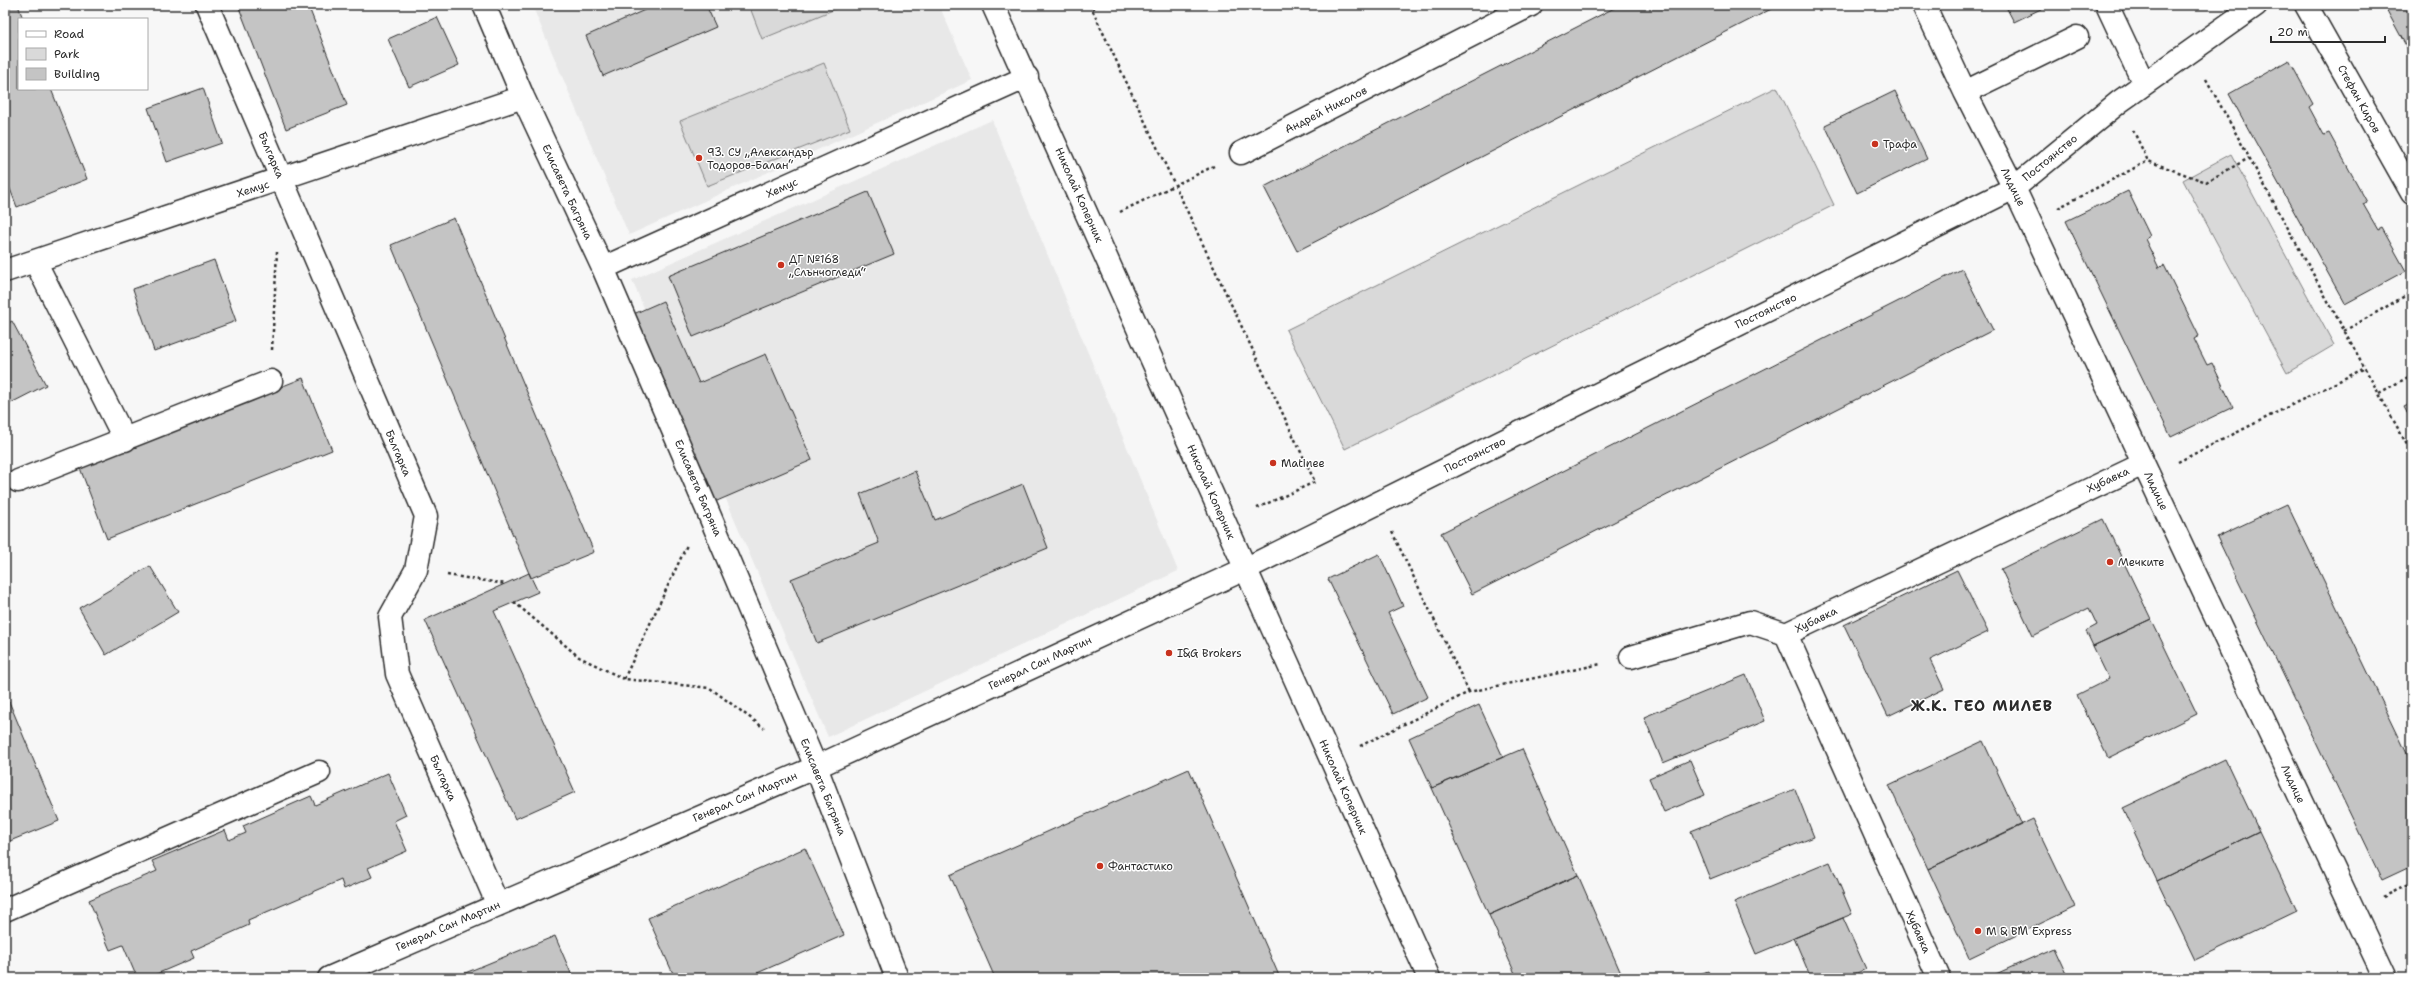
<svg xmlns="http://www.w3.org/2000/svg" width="2417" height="983" font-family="'Shantell Sans',sans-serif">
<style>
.built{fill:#e8e8e8}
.green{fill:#d9d9d9;stroke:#828282}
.building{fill:#c4c4c4;stroke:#2b2b2b}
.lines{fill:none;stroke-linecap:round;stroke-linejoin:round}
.minor-casing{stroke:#2b2b2b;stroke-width:25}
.path{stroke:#2b2b2b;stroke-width:2.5;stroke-dasharray:3 3;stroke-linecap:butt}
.minor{stroke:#fff;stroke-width:22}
.poi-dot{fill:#c8321e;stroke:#fff;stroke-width:1.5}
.labels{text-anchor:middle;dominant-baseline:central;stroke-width:3;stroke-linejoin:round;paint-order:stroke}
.street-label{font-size:11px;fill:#2b2b2b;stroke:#fff}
.poi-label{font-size:11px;fill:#2b2b2b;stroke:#fff;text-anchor:start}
.district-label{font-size:15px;font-weight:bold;letter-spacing:1px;fill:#2b2b2b;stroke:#fff}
</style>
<rect width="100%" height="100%" fill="#f7f7f7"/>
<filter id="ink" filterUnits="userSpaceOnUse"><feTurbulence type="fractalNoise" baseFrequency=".025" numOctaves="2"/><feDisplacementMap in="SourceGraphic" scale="8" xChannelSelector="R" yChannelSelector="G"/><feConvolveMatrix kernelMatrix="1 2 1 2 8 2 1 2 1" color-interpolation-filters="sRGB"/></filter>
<g filter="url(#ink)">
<path class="built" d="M532,5H939L972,80L629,235Z
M992,120L1178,571L828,737L632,280Z"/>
<path class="green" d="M749,5H845L762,39Z
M824,63L850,129L707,186L680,121Z
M1777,87L1834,205L1345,449L1286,330Z
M2231,154L2334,345L2287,373L2183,180Z"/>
<path class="building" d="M5,5H18L23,19H19V89H51L87,179L17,207L5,176Z
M238,5H308L347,105L286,129Z
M656,5H706L716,27L603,76L586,36Z
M1620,5H1779L1297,251L1264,187Z
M2005,5H2049L2014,22Z
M2384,5H2412V57Z
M437,17L459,65L409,87L388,39Z
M2289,60L2313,104L2309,107L2324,135L2329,133L2367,202L2363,204L2378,230L2382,228L2406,271L2345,304L2229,94Z
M203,88L222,143L167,162L148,108Z
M1895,91L1927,159L1857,193L1825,125Z
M2128,191L2150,236L2145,239L2159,268L2164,265L2199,336L2194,339L2207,365L2212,363L2233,407L2171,437L2066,221Z
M868,192L894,254L693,337L668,276Z
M454,218L594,552L531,578L391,245Z
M214,260L236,321L154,351L133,289Z
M1962,269L1993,330L1472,594L1441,533Z
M663,301L699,383L766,354L812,460L710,504L629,316Z
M12,321L46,385L5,406V325Z
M303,378L332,450L107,539L80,468Z
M2412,402V421L2404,406Z
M915,471L935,520L1023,484L1048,548L817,643L791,579L879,543L860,494Z
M2287,504L2412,764V866L2382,880L2217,537Z
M2103,519L2151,619L2093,646L2086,631L2097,625L2089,608L2033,636L2001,569Z
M1379,554L1403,606L1388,613L1428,697L1393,714L1328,579Z
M150,566L178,612L106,655L79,608Z
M1957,570L1988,632L1930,660L1944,689L1888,716L1844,625Z
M529,573L538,592L494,611L575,792L515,819L425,620Z
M2151,619L2197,714L2108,758L2077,695L2109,679L2093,646Z
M1746,675L1765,721L1663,763L1644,717Z
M5,692L59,821L5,843Z
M1479,705L1503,757L1432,788L1409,738Z
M1983,741L2022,825L1928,869L1889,785Z
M1522,749L1578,875L1489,915L1432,788Z
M2225,759L2259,831L2157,881L2123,808Z
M1690,760L1705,795L1664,812L1649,778Z
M1189,769L1280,978H995L950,875Z
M388,773L406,815L394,821L407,851L368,868L372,877L344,889L341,880L248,920L249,925L191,951L194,958L147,978H137L123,945L110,950L89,900L157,871L152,861L225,830L229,840L246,833L243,826L311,796L315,805Z
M1795,789L1814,837L1710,879L1691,831Z
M2033,819L2075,907L1969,958L1928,869Z
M2259,831L2297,911L2195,960L2157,881Z
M805,848L844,935L746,978H675L648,918Z
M1830,862L1852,914L1756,954L1734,902Z
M1578,875L1623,978H1517L1489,915Z
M1843,918L1866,969L1845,978H1811L1794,938Z
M555,936L573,978H453Z
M2054,948L2068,978H1987Z
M1708,971L1711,978H1690Z"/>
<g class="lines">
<defs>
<path id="minor" d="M207,5L426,516L416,570L390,617L397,674L498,905
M484,5L523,97L603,268L706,507L816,767L897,978
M993,5L1429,978
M1924,5L1965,92L2014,188L2385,978
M2107,5L2144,84
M2306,5L2412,193
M1965,92L2077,37
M1241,153L1531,5
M35,261L125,440
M603,268L1027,77
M5,271L523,97
M18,481L271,381
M1786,634L2143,464
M1786,634L1939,978
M1631,657L1750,622L1786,634
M5,910L319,772
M329,978L816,767L1245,569L2014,188L2119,102L2256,5"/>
</defs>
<use href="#minor" class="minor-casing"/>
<path class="path" d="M1090,5L1315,482L1255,509
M1092,9L1100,5
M2206,79L2412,454
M2133,130L2148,161L2206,182L2249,158
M2058,208L2148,161
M1120,212L1214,166
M2344,331L2412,292
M272,350L277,252
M2379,393L2412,375
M2178,462L2365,368
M1392,532L1469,692
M447,575L506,584
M514,602L579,657L624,679L710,688L764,728
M624,679L687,545
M1360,746L1469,692L1601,664
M2383,897L2412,883"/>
<use href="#minor" class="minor"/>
</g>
</g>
<g class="poi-dot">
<circle cx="1875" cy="144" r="4"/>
<circle cx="699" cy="158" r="4"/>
<circle cx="781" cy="265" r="4"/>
<circle cx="1273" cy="463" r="4"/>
<circle cx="2110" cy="562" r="4"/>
<circle cx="1169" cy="653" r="4"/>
<circle cx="1100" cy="866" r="4"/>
<circle cx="1978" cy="931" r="4"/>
</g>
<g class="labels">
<g class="street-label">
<text transform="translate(2359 99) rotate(61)">Стефан Киров</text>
<text transform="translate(1326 110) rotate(-27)">Андрей Николов</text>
<text transform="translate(271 155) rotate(67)">Българка</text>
<text transform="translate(2050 158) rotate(-39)">Постоянство</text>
<text transform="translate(2013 187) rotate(64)">Лидице</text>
<text transform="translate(782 188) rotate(-24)">Хемус</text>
<text transform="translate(253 189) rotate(-18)">Хемус</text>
<text transform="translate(567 192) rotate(65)">Елисавета Багряна</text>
<text transform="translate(1079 195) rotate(66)">Николай Коперник</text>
<text transform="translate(1766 311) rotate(-26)">Постоянство</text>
<text transform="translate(398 453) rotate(67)">Българка</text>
<text transform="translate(1475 455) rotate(-26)">Постоянство</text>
<text transform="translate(2108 480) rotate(-25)">Хубавка</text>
<text transform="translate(698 488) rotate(67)">Елисавета Багряна</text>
<text transform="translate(2156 491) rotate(65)">Лидице</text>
<text transform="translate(1211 492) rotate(66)">Николай Коперник</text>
<text transform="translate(1816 620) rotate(-26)">Хубавка</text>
<text transform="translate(1040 663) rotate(-25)">Генерал Сан Мартин</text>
<text transform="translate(443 778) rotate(66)">Българка</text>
<text transform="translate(2293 784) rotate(65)">Лидице</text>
<text transform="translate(823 787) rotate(68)">Елисавета Багряна</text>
<text transform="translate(1343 787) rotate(66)">Николай Коперник</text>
<text transform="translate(745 797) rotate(-23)">Генерал Сан Мартин</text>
<text transform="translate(448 926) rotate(-23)">Генерал Сан Мартин</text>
<text transform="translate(1918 932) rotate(66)">Хубавка</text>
</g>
<g class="poi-label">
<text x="1883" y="144">Трафа</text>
<text x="707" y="152">93. СУ „Александър<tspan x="707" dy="13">Тодоров-Балан“</tspan></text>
<text x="789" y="259">ДГ №168<tspan x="789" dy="13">„Слънчогледи“</tspan></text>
<text x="1281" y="463">Matinee</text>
<text x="2118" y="562">Мечките</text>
<text x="1177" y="653">I&amp;G Brokers</text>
<text x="1108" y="866">Фантастико</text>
<text x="1986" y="931">M &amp; BM Express</text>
</g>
<g class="district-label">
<text x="1982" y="706">Ж.К. ГЕО МИЛЕВ</text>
</g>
</g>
<rect width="2417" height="983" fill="none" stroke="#fff" stroke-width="20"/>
<rect x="10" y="10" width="2397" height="963" fill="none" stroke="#2b2b2b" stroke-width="1.5" filter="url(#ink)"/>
<rect x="18" y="18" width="130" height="72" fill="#ffffff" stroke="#aaaaaa"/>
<rect x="26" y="31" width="20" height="6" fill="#ffffff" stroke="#aaaaaa"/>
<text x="54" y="38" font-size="12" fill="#2b2b2b">Road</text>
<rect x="26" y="48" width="20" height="12" fill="#d9d9d9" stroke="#aaaaaa"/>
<text x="54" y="58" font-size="12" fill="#2b2b2b">Park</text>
<rect x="26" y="68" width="20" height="12" fill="#c4c4c4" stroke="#aaaaaa"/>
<text x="54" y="78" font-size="12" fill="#2b2b2b">Building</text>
<path d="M2271 36v6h114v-6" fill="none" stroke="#2b2b2b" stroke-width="2"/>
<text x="2277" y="36" font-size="12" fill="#2b2b2b" stroke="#ffffff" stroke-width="3" paint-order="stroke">20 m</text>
</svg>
